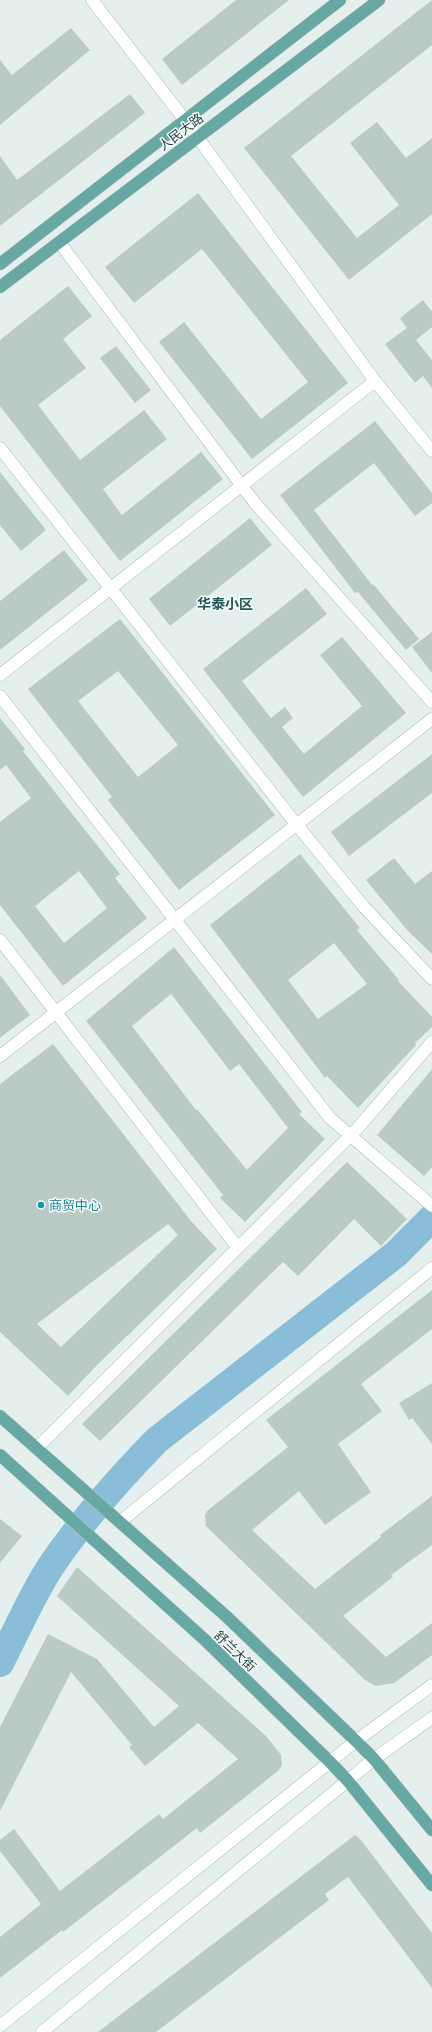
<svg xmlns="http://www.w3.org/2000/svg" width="432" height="2032" font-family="Roboto,'Noto Sans SC',sans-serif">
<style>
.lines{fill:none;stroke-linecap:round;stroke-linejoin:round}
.river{stroke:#8abed8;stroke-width:28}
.building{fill:#bacbc6;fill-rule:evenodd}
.street-casing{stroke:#a7b8b6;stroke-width:13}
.secondary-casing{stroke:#a3bcb8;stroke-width:13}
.primary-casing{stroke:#c1caca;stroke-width:13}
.street{stroke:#fff;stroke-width:12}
.secondary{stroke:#fff;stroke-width:12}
.primary{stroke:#67a8a2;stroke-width:12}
.culture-dot{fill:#0f9aa8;stroke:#f7fbfa;stroke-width:1.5}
.labels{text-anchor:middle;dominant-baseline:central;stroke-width:3;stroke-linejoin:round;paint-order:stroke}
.street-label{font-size:13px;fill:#224340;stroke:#f7fbfa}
.culture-label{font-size:13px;fill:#0d838f;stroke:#f7fbfa;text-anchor:start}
.neighbourhood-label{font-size:14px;font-weight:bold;fill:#1c5853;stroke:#f7fbfa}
</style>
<rect width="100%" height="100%" fill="#e5efed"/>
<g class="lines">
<path class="river" d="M0,1663C16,1632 32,1595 51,1566C82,1520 118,1480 157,1440L396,1254L432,1218"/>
</g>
<path class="building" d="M236,0H289L182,85L162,59Z
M432,0V45L291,156L357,238L399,205L350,143L377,122L406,158L432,138V214L349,280L244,148Z
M71,28L90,50L0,125V60L12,75Z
M130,94L145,113L0,226V156L17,180Z
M198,193L348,383L252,459L159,342L184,322L261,419L308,382L202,249L134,303L105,267Z
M68,286L92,316L63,339L86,368L38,405L80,460L144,410L167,439L103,489L122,515L201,452L223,479L120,561L0,406V340Z
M423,300L432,312V327L416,340L432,360V388L423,376L415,383L385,344L407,328L400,318Z
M116,346L151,390L135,403L100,358Z
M375,421L432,493V503L415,516L374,463L314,510L372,585L373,584L419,639L406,650L358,592L355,593L280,495Z
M0,472L46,530L21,551L0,525Z
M250,518L272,545L170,626L149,599Z
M64,550L88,580L0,650V601Z
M306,588L327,614L242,681L271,718L285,707L293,718L282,727L304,754L362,706L320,655L342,637L406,713L303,797L203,669Z
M120,619L275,815L179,890L108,800L112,797L28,689ZM118,671L178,745L138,777L78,701Z
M432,632V673L412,647Z
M0,718L25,749L23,751L65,805L120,874L115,878L147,918L63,986L0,905V822L31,798L6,765L0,770ZM79,871L107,908L64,943L35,906Z
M432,754V793L349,856L331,832Z
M300,854L360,928L357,930L399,980L398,981L432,1017V1027L415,1043L416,1045L358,1108L327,1076L325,1078L210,925ZM334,943L367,984L318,1019L288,980Z
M394,858L415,884L432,871V954L407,930L366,880Z
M174,947L302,1112L299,1114L325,1139L245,1222L220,1198L223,1195L86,1021ZM171,994L230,1071L239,1064L288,1128L247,1170L197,1109L196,1110L132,1026Z
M0,975L30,1015L0,1038Z
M53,1044L191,1221L217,1249L97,1365L68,1396L0,1332V1084ZM168,1224L178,1235L61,1347L37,1324Z
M432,1069V1167L424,1176L377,1135Z
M347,1162L407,1219L381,1246L354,1219L298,1276L283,1262L100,1441L82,1424Z
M432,1290V1329L361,1384L382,1411L338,1444L371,1492L325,1525L299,1491L252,1530L315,1589L381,1537L380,1535L432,1496V1545L391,1575L393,1577L343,1616L386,1657L432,1623V1655L394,1683L376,1686L365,1680L210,1530L206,1526L205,1515L207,1511L288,1447L266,1420Z
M432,1383V1444L412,1418L409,1420L399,1403Z
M0,1519L22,1536L0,1563Z
M77,1567L266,1736L281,1755L282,1765L278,1771L200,1833L197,1828L63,1932L62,1930L0,1978V1937L41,1904L0,1851V1840L14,1829L60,1891L159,1814L163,1819L238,1759L198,1723L145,1766L129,1747L132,1745L71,1672L0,1811V1727L48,1634L97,1659L154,1727L179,1706L57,1596Z
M355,1835L360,1839L432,1933V1988L348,1877L325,1894L329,1900L156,2032H98Z"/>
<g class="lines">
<defs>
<path id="street" d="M92,0L185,120
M59,242L254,502L432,702
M0,448L297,825L364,907L432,979
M0,675L375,381
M0,696L330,1118L432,1206
M0,940L238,1248
M0,1056L432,719
M37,1448L356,1130L432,1042
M120,1522L432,1268"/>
<path id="secondary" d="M185,120L375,381L432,451
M0,2026L356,1741L432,1685
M42,2032L374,1759L432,1718"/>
<path id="primary" d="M0,264L340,0
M0,287L379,0
M0,1416L227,1617L356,1741L374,1759L432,1830
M0,1455L205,1640L330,1762L348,1781L432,1885"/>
</defs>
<use href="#street" class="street-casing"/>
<use href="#secondary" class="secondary-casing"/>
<use href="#primary" class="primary-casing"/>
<use href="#street" class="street"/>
<use href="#secondary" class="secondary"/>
<use href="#primary" class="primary"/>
</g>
<circle class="culture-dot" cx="41" cy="1205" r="4"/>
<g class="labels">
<g class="street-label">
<text transform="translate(181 132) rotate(-37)">人民大路</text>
<text transform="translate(235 1651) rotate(44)">舒兰大街</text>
</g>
<g class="culture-label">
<text x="49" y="1205">商贸中心</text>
</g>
<g class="neighbourhood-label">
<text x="225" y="604">华泰小区</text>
</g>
</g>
</svg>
